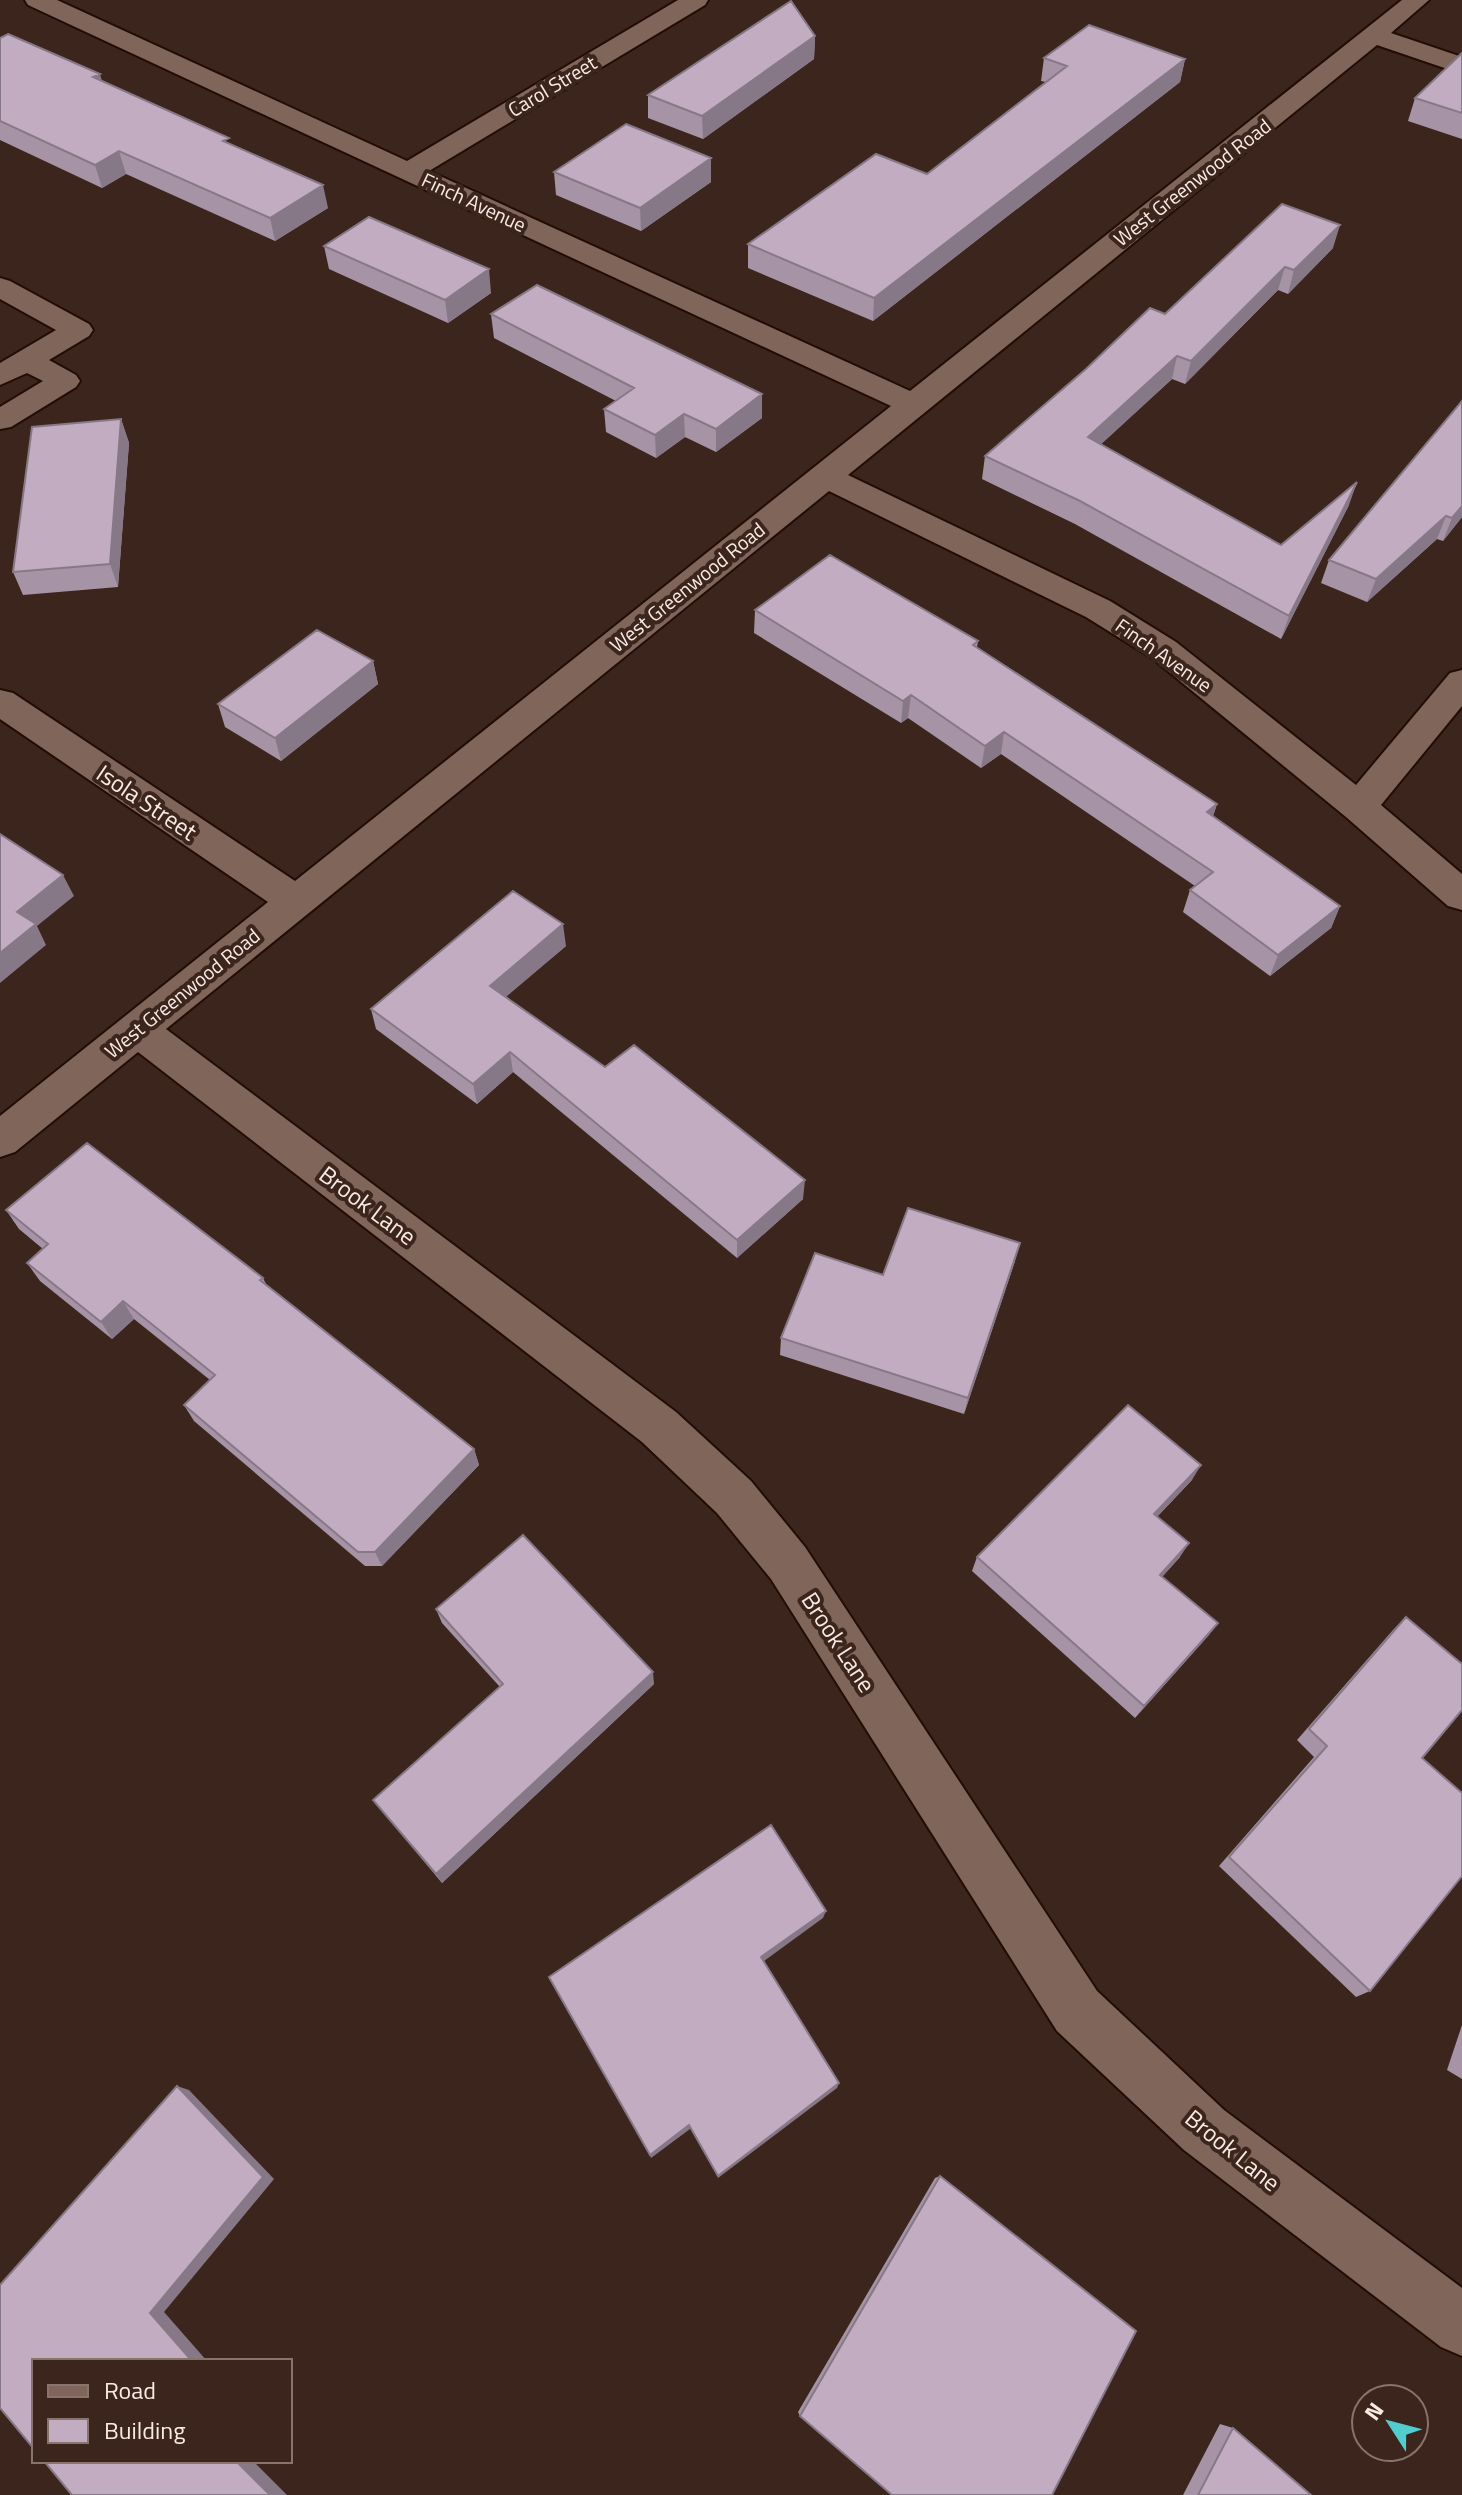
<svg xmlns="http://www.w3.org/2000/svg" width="1462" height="2495" font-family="'Titillium Web',sans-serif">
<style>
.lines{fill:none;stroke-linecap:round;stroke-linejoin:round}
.street-casing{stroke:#220d06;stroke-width:4}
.street{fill:#80655b;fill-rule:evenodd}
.wall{fill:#a694a6}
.shaded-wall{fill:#877887}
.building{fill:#c1acc1;stroke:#877887;stroke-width:2}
.labels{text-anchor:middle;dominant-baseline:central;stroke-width:8;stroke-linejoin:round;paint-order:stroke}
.far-street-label{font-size:20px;fill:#faeae4;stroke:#3c251c}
.street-label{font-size:24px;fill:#faeae4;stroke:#3c251c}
</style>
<rect width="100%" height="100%" fill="#3c251c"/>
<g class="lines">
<defs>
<path id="street" d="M25,0H57L407,161L678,0H708L705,5L429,171L910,391L1402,0H1429L1391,33L1462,57V74L1377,45L848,475L1110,601L1176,642L1356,785L1450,673L1462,670V706L1381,805L1462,874V910L1448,906L1346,817L1152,658L1086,617L829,491L166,1029L676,1412L751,1481L805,1547L1097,1991L1224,2110L1462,2288V2356L1441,2347L1184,2150L1057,2031L771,1579L717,1513L642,1442L138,1052L15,1152L0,1157V1116L268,902L0,719V690L13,693L295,881L891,406L28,5Z
M0,278L10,281L89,324L93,330L89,336L49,360L76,375L80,381L76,387L11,427L0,429V407L43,381L27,373L0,385V363L56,330L0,299Z"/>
</defs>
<use href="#street" class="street-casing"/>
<use href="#street" class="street"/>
</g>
<path class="wall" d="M815,36L814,59L703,139L648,118V95Z
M0,38L102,81L230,144L328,208L275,241L126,174L102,188L0,140Z
M1462,53V139L1408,121L1415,98Z
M1044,58L1185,59L1180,82L873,321L748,268V244L927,174L1046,82L1041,81Z
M711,158V182L641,231L556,195L554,172Z
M324,246L491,293L448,323L329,269Z
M1333,248L1288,294L1278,290L1185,384L1172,379L1101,444L1281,545L1349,505L1281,639L1075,524L982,479L985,456L1165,314Z
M491,314L762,394V418L716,452L685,437L656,458L606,432L604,409L616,401L494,338Z
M1462,401V517L1443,541L1437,539L1367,602L1321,583L1329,560Z
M121,419L129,443L118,587L23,595L13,572Z
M755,610L978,641L977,647L1217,804L1213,816L1340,906L1331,928L1270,976L1183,912L1190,890L1195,886L1001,754L981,768L908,718L901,723L754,633Z
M373,661L378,684L281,761L225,727L218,704Z
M566,946L505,997L605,1067L803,1199L737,1258L513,1072L477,1104L376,1029L371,1009Z
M6,1210L263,1278L266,1284L474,1449L479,1465L382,1566H365L194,1421L184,1405L210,1380L134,1319L112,1339L40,1281L27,1263L43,1249L19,1229Z
M1015,1261L964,1414L780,1355L781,1338L883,1275Z
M1192,1480L1157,1517L1180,1557L1162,1577L1218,1623L1208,1636L1135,1718L972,1571L977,1557Z
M436,1609L654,1684L442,1883L373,1800L500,1687L442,1623Z
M1406,1617L1422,1758L1370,1991L1356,1997L1219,1866L1314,1757L1297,1740L1393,1630Z
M1462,2025V2079L1447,2070Z
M940,2176L800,2416L798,2412L935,2178Z
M1220,2424L1233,2428L1311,2495H1183Z"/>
<path class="shaded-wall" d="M815,36L814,59L703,139L702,116Z
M1185,59L1180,82L873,321L874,298Z
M100,74L106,96L93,77Z
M119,151L126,174L102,188L95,165Z
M711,158V182L641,231L640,208Z
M323,185L328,208L275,241L270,218Z
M1340,225L1333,248L1288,294L1294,270Z
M1285,267L1278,290L1185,384L1191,361Z
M489,269L491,293L448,323L445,300Z
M1177,356L1172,379L1084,460L1088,437Z
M762,394V418L716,452V429Z
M684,414L685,437L656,458L655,435Z
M121,419L129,443L118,587L110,564Z
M1357,482L1349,505L1281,639L1289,616Z
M1462,506V517L1443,541L1452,518Z
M1446,516L1437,539L1367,602L1376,579Z
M373,661L378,684L281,761L275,738Z
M911,695L908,718L901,723L903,701Z
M1004,732L1001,754L981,768L985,746Z
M1217,804L1210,826L1207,812Z
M63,875L74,896L37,926L46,945L0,983V953L17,912Z
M1340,906L1331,928L1270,976L1278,955Z
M563,924L566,946L494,1007L490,986Z
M510,1052L513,1072L477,1104L473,1084Z
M805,1180L803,1199L737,1258V1240Z
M1020,1243L1015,1261L964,1414L968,1398Z
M123,1301L134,1319L112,1339L101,1322Z
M474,1449L479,1465L382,1566L375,1552Z
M1201,1465L1192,1480L1145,1529L1154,1514Z
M1189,1543L1180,1557L1152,1588L1160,1575Z
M1218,1623L1208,1636L1135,1718L1144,1706Z
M653,1672L654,1684L442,1883L436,1874Z
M826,1911L823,1918L760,1964L761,1957Z
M839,2083L837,2088L718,2178V2176Z
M177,2086L189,2090L274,2179L164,2312L207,2361H192L150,2313Z
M689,2125L690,2129L651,2158L650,2155Z
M236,2461H253L287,2495H270Z"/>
<path class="building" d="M791,1L815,36L702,116L648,95Z
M1089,25L1185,59L874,298L748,244L876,154L927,174L1067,66L1044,58Z
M8,34L100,74L93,77L229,138L223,141L323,185L270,218L119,151L95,165L0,121V38Z
M1462,53V113L1415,98Z
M626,124L711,158L640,208L554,172Z
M1282,204L1340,225L1294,270L1285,267L1191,361L1177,356L1088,437L1281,545L1357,482L1289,616L1080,501L985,456L1086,369L1150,308L1165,314Z
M369,217L489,269L445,300L324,246Z
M537,285L762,394L716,429L684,414L655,435L604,409L634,388L491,314Z
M1462,401V506L1452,518L1446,516L1376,579L1329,560Z
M121,419L110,564L13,572L32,427Z
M830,555L978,641L973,645L1217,804L1207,812L1340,906L1278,955L1190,890L1213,872L1004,732L985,746L911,695L903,701L755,610Z
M317,630L373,661L275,738L218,704Z
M0,834L63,875L17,912L36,924L0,953Z
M513,891L563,924L490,986L605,1067L634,1045L805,1180L737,1240L510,1052L473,1084L371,1009Z
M87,1143L263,1278L260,1280L474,1449L375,1552H358L184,1405L215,1375L123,1301L101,1322L27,1263L48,1244L6,1210Z
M908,1208L1020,1243L968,1398L781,1338L815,1253L883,1275Z
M1128,1405L1201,1465L1154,1514L1189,1543L1160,1575L1218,1623L1144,1706L977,1557Z
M523,1535L653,1672L436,1874L373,1800L503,1684L436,1609Z
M1406,1617L1462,1664V1710L1422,1758L1462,1793V1876L1370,1991L1229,1857L1327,1746L1309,1729Z
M771,1825L826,1911L761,1957L839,2083L718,2176L689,2125L650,2155L549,1977Z
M177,2086L263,2177L150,2313L192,2361H34V2449L0,2408V2285Z
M940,2176L1136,2331L1052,2495H892L800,2416Z
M1233,2428L1311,2495H1198Z
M44,2461H236L270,2495H72Z"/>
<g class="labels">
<g class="far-street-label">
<text transform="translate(552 86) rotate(-31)">Carol Street</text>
<text transform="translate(1192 182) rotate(-38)">West Greenwood Road</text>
<text transform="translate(474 202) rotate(25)">Finch Avenue</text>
<text transform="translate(687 587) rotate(-39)">West Greenwood Road</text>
<text transform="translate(1164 655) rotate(35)">Finch Avenue</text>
<text transform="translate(182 993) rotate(-39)">West Greenwood Road</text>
</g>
<g class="street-label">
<text transform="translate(147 802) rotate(34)">Isola Street</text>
<text transform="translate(368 1205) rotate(37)">Brook Lane</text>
<text transform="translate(839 1642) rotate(57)">Brook Lane</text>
<text transform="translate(1233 2150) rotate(39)">Brook Lane</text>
</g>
</g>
<rect x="32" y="2359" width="260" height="104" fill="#3c251c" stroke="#88746c" stroke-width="2"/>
<rect x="48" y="2385" width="40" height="12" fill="#80655b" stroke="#88746c" stroke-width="2"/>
<text x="104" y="2399" font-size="24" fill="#faeae4">Road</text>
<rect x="48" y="2419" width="40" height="24" fill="#c1acc1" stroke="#88746c" stroke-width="2"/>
<text x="104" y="2439" font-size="24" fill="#faeae4">Building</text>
<g transform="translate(1390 2423) rotate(306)"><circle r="38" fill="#3c251c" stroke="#88746c" stroke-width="2"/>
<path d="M0-6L14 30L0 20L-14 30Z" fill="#52cdcf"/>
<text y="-12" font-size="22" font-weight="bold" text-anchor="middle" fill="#faeae4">N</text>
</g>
</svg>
